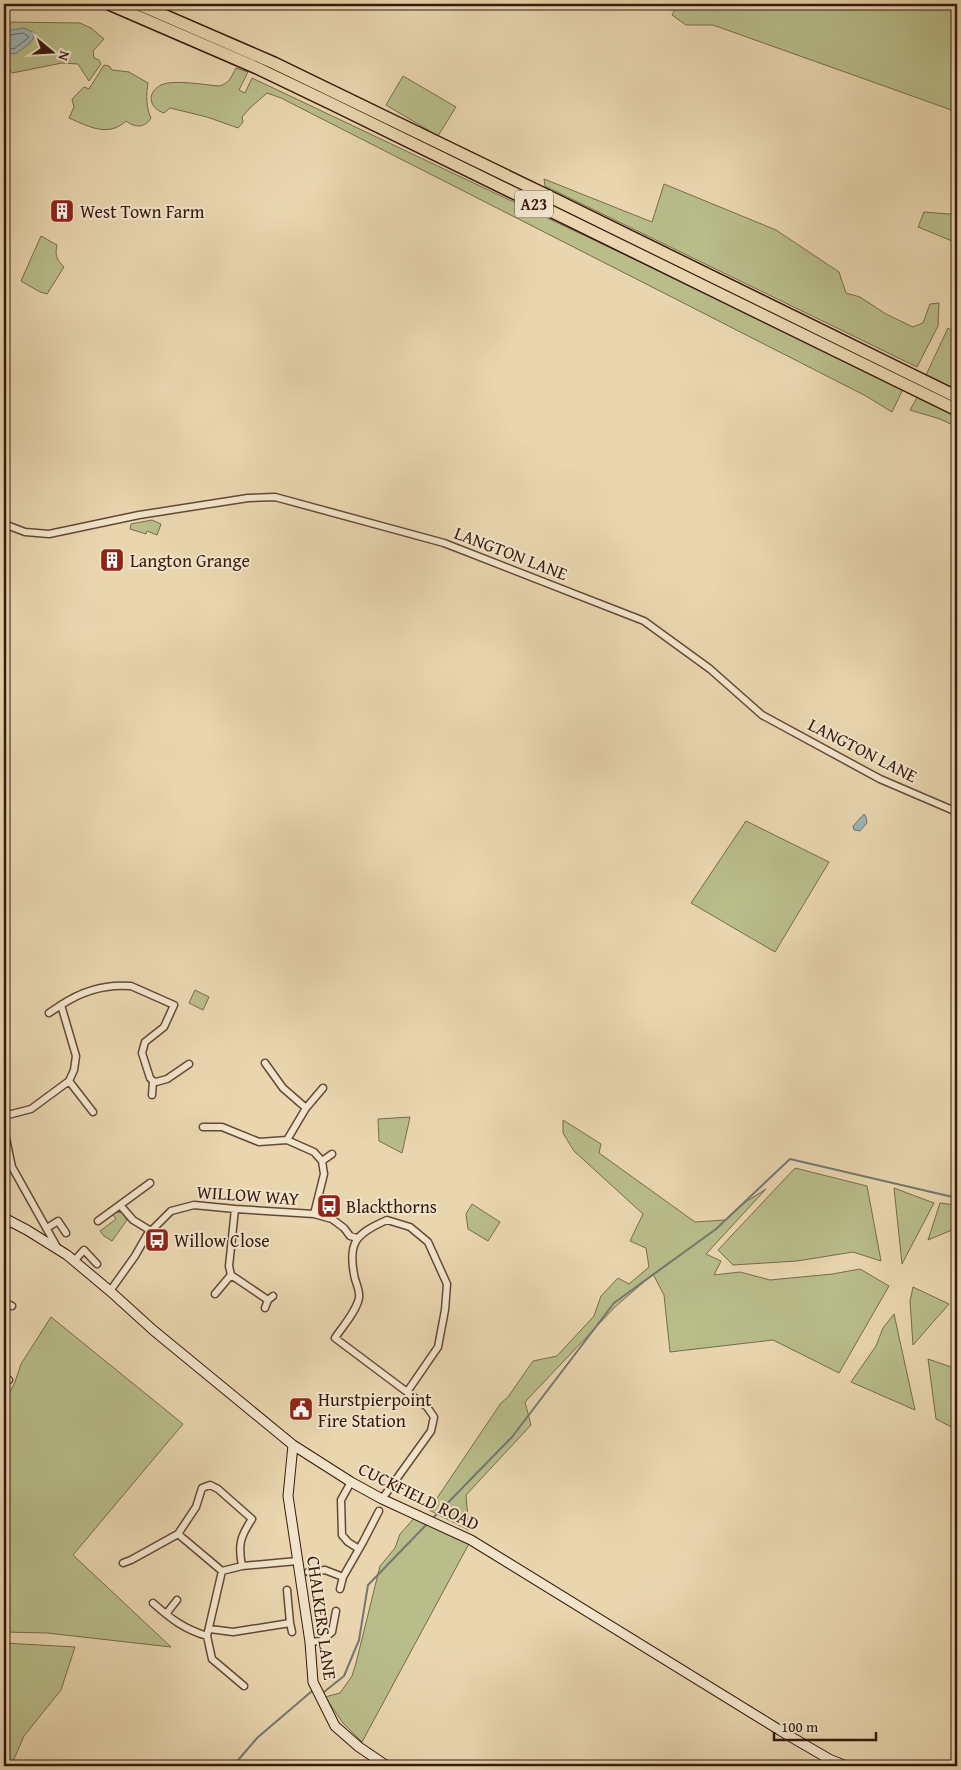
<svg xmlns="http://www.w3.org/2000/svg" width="961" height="1770" font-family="'Gentium Book Plus',serif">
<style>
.green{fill:#b8bd8a;stroke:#786b4c}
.water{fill:#9cb6b6;stroke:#747772}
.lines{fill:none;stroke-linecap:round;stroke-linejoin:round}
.shore{stroke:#6a6862;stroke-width:1}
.stream{stroke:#747772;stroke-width:2}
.street-casing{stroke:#644836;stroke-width:9}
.secondary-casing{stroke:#37190d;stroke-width:11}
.highway-casing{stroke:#37190d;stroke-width:14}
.street{stroke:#f1e4cb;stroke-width:6}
.secondary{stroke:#f1e4cb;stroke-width:9}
.highway{stroke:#e9d6af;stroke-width:11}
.labels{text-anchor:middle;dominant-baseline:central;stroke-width:4;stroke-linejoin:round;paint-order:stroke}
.shield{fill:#f1e4cb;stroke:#6f5646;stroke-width:1}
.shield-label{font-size:16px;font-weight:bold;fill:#37190d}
.poi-label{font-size:18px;fill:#37190d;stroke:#f1e4cb;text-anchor:start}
.street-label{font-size:18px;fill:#37190d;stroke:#f1e4cb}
</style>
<rect width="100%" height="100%" fill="#e9d6af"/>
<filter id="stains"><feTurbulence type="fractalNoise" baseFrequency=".004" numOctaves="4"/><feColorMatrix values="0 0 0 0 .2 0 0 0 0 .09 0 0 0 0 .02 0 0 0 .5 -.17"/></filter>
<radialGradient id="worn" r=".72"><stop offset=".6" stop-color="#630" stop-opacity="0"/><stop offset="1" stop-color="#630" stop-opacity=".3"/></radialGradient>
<path class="green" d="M678,4H957V112L713,25H686L672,15Z
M4,22L80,23L91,28L104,39L93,51L94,58L99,60L101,64L89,81L78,64L62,63L12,73L4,62Z
M104,65L109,66L112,70L129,72L148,83C146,94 146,108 151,118C145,128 135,128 126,121C108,138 88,126 69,118L74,107L72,99L84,87L89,89Z
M236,68L248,72L239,90L245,93L252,78L904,387L892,412L866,396L281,98L267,93L250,108L242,117L243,122L238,128L207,117L170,108L164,113C149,108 146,93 161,85C173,79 205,85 219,86C230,83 231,77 236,68Z
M403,76L456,107L438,136L386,105Z
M544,179L652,222L664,184L776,230L839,272L846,293L860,297L886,314L913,327L923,323L930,304L939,303L938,326L917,367L545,186Z
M924,212L949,214L957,212V243L918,227Z
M41,236L57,245C55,255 56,259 64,267L47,294L40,292L21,281Z
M948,328L957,334V390L926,375Z
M918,396L957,416V427L940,419L910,410Z
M152,520L161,524L157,535L147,531L146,534L130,529L131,524Z
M746,821L829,862L775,952L691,903Z
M195,990L209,997L203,1010L189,1003Z
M410,1117L402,1153L379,1141L378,1119Z
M563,1120L601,1144L599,1153L695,1222L725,1220L747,1201L766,1189L706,1254L721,1261L714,1275L740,1272L770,1280L832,1274L860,1269L889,1286L839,1373L773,1340L670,1352L664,1295L653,1274L615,1307L525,1402L531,1425L466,1495L469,1530L429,1510L501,1403L508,1397L533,1361L557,1356L594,1316L601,1296L618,1278L629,1284L649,1267L646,1248L630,1241L643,1214L574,1151L563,1133Z
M795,1168L867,1186L881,1261L853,1252L797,1261L733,1265L718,1250Z
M894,1188L934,1203L902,1264Z
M940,1203L956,1205L952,1230L928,1240Z
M472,1204L500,1222L488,1241L468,1229L466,1214Z
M116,1212L122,1213L127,1220L112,1241L104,1236L100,1231L116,1219L113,1215Z
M913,1287L949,1304L913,1345L910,1301Z
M894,1314L915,1410L851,1382L876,1346L883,1328Z
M51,1317L183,1424L73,1555L171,1647L47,1633L4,1632V1403L15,1382L21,1364Z
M928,1359L957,1369V1430L936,1419Z
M417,1515L471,1540L362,1742L343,1723L325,1697L340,1693L352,1676L356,1663L380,1566L395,1548L400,1534Z
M4,1643L75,1647L61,1690L24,1736L11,1766H4Z"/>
<path class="water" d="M24,28L35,33C33,44 23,48 15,54L4,52V31Z
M864,814L866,817L867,823L860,831L854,830L853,826Z"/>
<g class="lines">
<path class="shore" d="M4,36L23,33L29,37L14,49L4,47"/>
<path class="stream" d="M4,529L7,531
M432,1519L512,1437L614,1303L716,1229L790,1159L957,1198
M324,1692L344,1676L359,1640L368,1585L427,1524
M235,1766L239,1759L257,1738L312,1691"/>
<defs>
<path id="street" d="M4,524L25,532L49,534L139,515L248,498L275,497L444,543L644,621L710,669L762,715L880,779L957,812
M49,1013L61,1005
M265,1063L283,1088L306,1108
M69,1081L93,1112
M152,1095L153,1081
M4,1116L31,1109L69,1081L74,1070L76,1056L61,1005C82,991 106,984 131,986L174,1005L164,1027L145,1042L142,1053L150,1078L153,1081L156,1082L167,1079L189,1064
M203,1127H222L259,1142L287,1140L314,1152L322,1161L324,1174L314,1214
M4,1129L12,1167L58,1249
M287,1140L306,1108L323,1088
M322,1161L332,1154
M120,1205L133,1220L151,1231
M235,1209L229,1266L231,1275L268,1300
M98,1221L150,1183
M47,1228L58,1221L66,1233
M74,1261L84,1250L97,1264
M110,1291L135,1256L147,1235L171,1211L194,1205L235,1209L314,1214L332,1219L344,1228L350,1236L357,1238
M215,1294L231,1275
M4,1302L12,1306
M265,1308L268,1300L273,1296
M4,1377L9,1380
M351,1482L341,1500L342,1535L348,1542L359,1549
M382,1499L431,1431L434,1417L427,1407L335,1338C343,1326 356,1312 359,1298C360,1292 357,1285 355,1279C347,1243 355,1234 387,1220L410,1227L428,1242L447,1284L445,1310L438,1347L407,1392
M178,1534L196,1507L202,1488L210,1485L218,1489L252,1519C240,1537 238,1545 242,1566
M123,1563L131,1560L178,1534L222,1571L242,1566L297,1561
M222,1571L207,1636L212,1659L244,1686
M308,1572L325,1570L343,1577L363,1542L379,1511
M340,1589L343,1577
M153,1603C171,1619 184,1629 207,1636
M166,1614L177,1600
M290,1623L292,1632
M210,1629L233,1632L290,1623L287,1590
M310,1642L321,1641L332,1632L336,1611"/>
<path id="secondary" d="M4,1218L27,1230L67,1255L110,1291L153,1330L293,1445L351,1482L382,1499L471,1540L781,1731L829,1759L846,1766
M293,1445L288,1496L310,1642L313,1682L335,1726L359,1747L387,1766"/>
<path id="highway" d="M109,4L257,68L332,104L957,410
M138,4L274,63L542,193L957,397"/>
</defs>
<use href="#street" class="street-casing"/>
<use href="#secondary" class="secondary-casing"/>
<use href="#highway" class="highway-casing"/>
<use href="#street" class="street"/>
<use href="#secondary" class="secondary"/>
<use href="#highway" class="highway"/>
</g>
<defs>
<symbol id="building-square" viewBox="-11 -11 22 22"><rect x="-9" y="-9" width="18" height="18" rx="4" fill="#8f2418" stroke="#f1e4cb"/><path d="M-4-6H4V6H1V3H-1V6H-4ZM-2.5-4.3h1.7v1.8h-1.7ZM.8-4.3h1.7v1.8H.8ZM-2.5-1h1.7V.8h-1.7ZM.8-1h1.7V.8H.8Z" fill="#fff"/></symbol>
<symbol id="bus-square" viewBox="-11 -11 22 22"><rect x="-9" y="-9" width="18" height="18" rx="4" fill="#8f2418" stroke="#f1e4cb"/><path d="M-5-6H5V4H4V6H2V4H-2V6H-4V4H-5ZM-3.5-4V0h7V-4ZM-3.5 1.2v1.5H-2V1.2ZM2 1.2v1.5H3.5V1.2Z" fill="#fff"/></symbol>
<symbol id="civic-square" viewBox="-11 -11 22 22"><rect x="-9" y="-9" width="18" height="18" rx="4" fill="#8f2418" stroke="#f1e4cb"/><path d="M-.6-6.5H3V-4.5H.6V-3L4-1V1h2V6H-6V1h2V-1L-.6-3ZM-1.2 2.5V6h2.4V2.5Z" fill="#fff"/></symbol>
</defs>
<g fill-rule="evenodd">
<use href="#building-square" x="48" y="197" width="28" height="28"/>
<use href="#building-square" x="98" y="546" width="28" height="28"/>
<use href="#bus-square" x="315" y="1192" width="28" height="28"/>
<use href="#bus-square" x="143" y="1226" width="28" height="28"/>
<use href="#civic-square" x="287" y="1395" width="28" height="28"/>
</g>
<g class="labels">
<rect class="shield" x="515" y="190.5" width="38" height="27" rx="4"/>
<g class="shield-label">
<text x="534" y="204">A23</text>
</g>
<g class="poi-label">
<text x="80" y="211">West Town Farm</text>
<text x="130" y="560">Langton Grange</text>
<text x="346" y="1206">Blackthorns</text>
<text x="174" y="1240">Willow Close</text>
<text x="318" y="1399">Hurstpierpoint<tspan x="318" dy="21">Fire Station</tspan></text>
</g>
<g class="street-label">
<text transform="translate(511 553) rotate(21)">LANGTON LANE</text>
<text transform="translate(863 750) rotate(27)">LANGTON LANE</text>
<text transform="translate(248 1195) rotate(4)">WILLOW WAY</text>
<text transform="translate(419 1496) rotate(26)">CUCKFIELD ROAD</text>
<text transform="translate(322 1618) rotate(82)">CHALKERS LANE</text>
</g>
</g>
<rect width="961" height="1770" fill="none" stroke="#e9d6af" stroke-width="20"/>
<rect x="5" y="5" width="951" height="1760" fill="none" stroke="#37190d" stroke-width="2.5"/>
<rect x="10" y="10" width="941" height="1750" fill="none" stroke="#37190d"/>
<g transform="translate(52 52) rotate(108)" stroke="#f1e4cb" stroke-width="4" paint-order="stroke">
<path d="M0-4L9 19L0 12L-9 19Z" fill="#37190d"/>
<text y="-8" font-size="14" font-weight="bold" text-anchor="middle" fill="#37190d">N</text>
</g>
<path d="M774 1732v8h102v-8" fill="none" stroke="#37190d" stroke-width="2.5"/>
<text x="781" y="1732" font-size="15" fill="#37190d" stroke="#f1e4cb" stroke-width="4" paint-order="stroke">100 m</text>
<rect width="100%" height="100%" filter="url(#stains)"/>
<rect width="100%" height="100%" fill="url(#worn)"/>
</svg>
